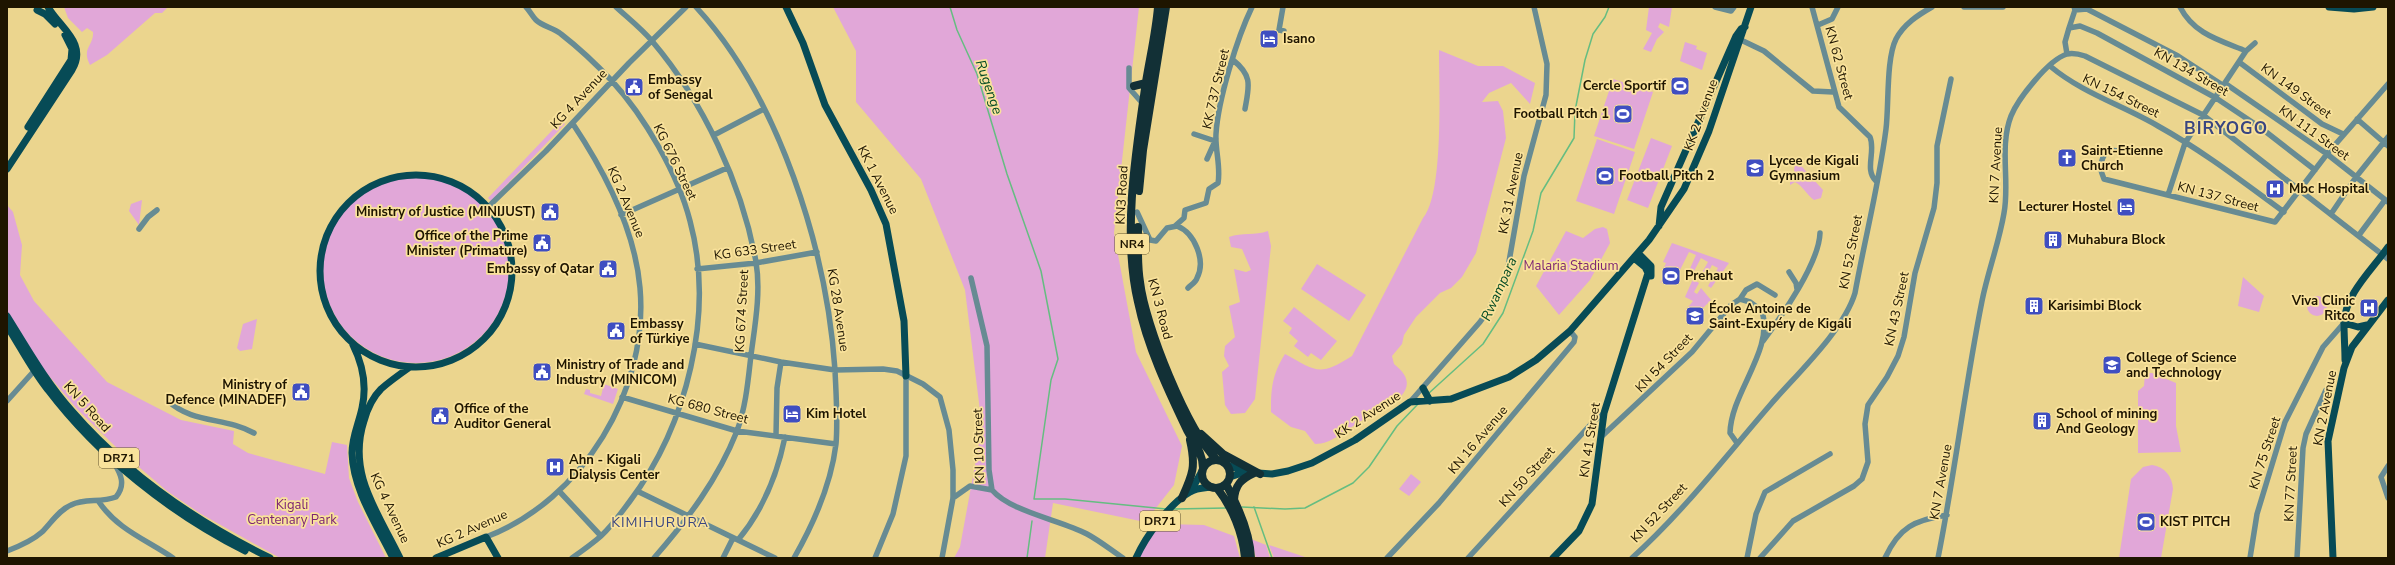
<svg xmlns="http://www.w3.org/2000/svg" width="2395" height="565" font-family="'Nunito Sans',sans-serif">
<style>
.green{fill:#e1a7d8}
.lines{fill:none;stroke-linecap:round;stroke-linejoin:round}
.stream{stroke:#65bd81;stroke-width:1.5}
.minor{stroke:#678b93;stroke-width:5.5}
.major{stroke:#074b56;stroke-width:7}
.highway{stroke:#123036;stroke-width:8}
.labels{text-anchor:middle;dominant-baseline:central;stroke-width:3.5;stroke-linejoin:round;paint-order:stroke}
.shield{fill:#f9e29b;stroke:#60522e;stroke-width:1}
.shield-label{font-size:12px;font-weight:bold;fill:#1e1500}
.poi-label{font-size:13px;font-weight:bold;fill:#1e1500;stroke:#f9e29b;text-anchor:start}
.street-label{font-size:13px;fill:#1e1500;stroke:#f9e29b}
.park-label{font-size:13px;fill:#7c2473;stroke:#f9e29b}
.water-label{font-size:14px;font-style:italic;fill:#034a24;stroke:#f9e29b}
.neighbourhood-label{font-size:14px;letter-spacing:1px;fill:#394581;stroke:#f9e29b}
.district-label{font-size:17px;font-weight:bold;letter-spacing:1px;fill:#394581;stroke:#f9e29b}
</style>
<rect width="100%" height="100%" fill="#ebd58e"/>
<path class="green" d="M64,7H168L162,13H155L107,55L90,65C81,48 94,46 93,32L87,28L82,32L68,18Z
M833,7H1139L1114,233L1136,352L1182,446L1174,485L1145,522L1053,503L1045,558H954L960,547L982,427L965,290L921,179L856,102V51Z
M1649,7H1672L1669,27L1660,23L1658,27L1664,32L1657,39L1651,52L1643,49L1652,33L1646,30Z
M1685,42L1697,46L1696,49L1707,53L1702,70L1680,61Z
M1439,50L1478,66H1503L1535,83L1530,104L1511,83L1489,93L1482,102L1498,101L1503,111L1506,138L1476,253L1462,277L1451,288L1440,293L1416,317L1404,335L1402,344L1392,356L1394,364C1430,392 1381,409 1361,421C1346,430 1332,444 1315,444L1305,431L1291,427L1271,412C1271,388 1272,375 1285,354C1316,371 1319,377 1352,356L1423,218C1444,194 1439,86 1439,50Z
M1613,79L1653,92L1634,149L1594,136Z
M561,121L565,124L491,201L488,198Z
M1651,138L1672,146L1648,208L1627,200Z
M1597,139L1635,152L1614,214L1576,201Z
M1795,159L1823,190L1821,198L1814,200C1807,195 1803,186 1795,182L1790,185V173L1794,172Z
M323 270a93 93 0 1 1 186 0a93 93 0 1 1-186 0Z
M142,200L139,225L129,211L131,204Z
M7,205L13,212L22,245L20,275L34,301L107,382L181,420L234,431L233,444L248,453L325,474L332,442L347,445L349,478L358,502L386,558H280L201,514L167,491L119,450L77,409L44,370L7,311Z
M1603,227L1607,229L1610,243L1590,280L1559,315L1536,286L1566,231L1583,238L1595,229Z
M1268,231L1271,246L1255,399L1245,413L1231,414L1225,405L1222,372L1229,366L1224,356L1225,346L1235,337L1229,306L1240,302L1234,269L1246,272L1251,270L1242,249L1231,247L1229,237C1242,232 1255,236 1268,231Z
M1672,243L1729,263L1711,288L1708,286L1718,268L1712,265L1704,281L1699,278L1708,262L1701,258L1692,275L1688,273L1696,255L1689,252L1680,270L1669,266L1670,269L1668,275L1671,269L1676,272L1671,283L1666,280L1660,283L1666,273L1662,272L1666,263L1663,262Z
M1317,264L1366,295L1349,321L1301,289Z
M2243,277L2264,296L2259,312L2238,306Z
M1693,279L1699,283L1694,292L1697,294L1701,288L1711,300L1693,318L1685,311L1693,301L1685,297Z
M2307 306a10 10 0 1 1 20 0a10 10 0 1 1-20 0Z
M1294,307L1337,341L1321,360L1311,353L1308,357L1294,346L1298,341L1289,333L1292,328L1283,321Z
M257,319L252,349L240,351L237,348L243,324Z
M2145,373H2152L2176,383V426L2181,452L2138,453V391L2144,386Z
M604,384L618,389L613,404L584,394L586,389L590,390V393L601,396Z
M2152,465C2165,467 2172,476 2173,489L2161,558H2119L2131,479L2143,467Z
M1411,474L1421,482L1409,496L1399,489Z
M1164,524L1204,525L1234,536L1240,558H1139L1153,533Z
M1251,539L1266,545L1270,558H1256Z
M1269,545L1308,558H1274Z"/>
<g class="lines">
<path class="stream" d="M950,7L957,30L977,74L1007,174L1041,271L1058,359L1051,380L1034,499H1065L1166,509
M1429,393L1483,344L1503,313L1533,231L1541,193L1574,138L1575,111L1585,60L1593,34L1605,17L1609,7
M1242,507L1285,509L1305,508L1353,483L1369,467L1397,426L1418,404
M1254,507L1272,558
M1174,509L1226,508
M1027,558L1032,521"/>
<path class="minor" d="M526,7C530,11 532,16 536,20C542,26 554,28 561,34C579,48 597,65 612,81C644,116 678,174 690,221C715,314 687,425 630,501C621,513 612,526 601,536C592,544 582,551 572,558
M616,7C628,18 642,29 652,41C703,101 742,184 756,262C761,292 755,325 751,355C748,381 746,406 737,431C718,479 688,519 654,558
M696,7C779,97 827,250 835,370L883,369L897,371L923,384L940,397L949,430L953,470V498L942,558
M1283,7L1279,30L1284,31
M1715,7L1731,11L1734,7
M1812,7L1839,107L1870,137C1876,151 1864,170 1876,181
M1964,7H2003
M2180,7C2194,34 2219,40 2246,51
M2075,10L2087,9L2178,56L2224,86
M1818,25L1832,19L1838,7
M2069,28L2075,10L2074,7
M1741,40L1764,51L1813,91L1833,92
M2067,54L2065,42L2069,28L2080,26L2097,33L2216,98L2261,128L2315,170
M1233,60C1253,76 1249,86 1245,109
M2239,62L2322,124L2343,134
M2050,66C2082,93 2122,105 2158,126C2203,151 2243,182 2284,212
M1129,68V88L1144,105
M2226,84L2327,154L2388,202
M2357,119L2388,146
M1194,134L1215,141
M714,135L764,109
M2119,151L2108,150C2100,159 2099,169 2104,179L2275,222L2327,154L2388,84
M1207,159L1216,139
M2168,195L2185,143L2246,51L2255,43
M488,207L546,151L629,63L686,7
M1137,212L1150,240L1156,241L1167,228L1177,226C1195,233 1206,261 1197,278C1196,282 1191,285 1188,288
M2331,214L2356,177L2388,137
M621,215L727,168
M1175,226L1184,218L1185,210L1206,203L1209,189L1218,183C1221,167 1215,150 1216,134C1218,100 1237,38 1252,7
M139,229L148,217L157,210
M2359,235L2385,200
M697,269L756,263L817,252
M1789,272L1796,283L1797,289
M971,278L987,346L989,470L992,490C1011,512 1061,520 1087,534C1100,541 1111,550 1123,558
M1740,299L1746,290L1757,284L1775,295
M1763,341C1782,316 1819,263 1820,233
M695,344L781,362L835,370C836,394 838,420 836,444C831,485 814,523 794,558
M622,397L737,431L836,444
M7,401L34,371
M168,401C193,424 226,417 254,433
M1410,402L1480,322L1490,308L1507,273L1524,176L1546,95L1547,64L1534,7
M776,435L777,388L781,362
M1601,437L1692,352L1731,305L1740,299L1750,302L1762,311C1774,351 1731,392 1730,433L1737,443
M2388,466L2381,477L2388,498
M559,491L601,536
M637,491L775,558
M953,498L970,486L992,490
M99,502C118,530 147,540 173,558
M486,537C583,500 649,390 640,288C635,229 605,172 573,124
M738,540C763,510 777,476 785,437
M7,551C20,546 32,541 42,532C51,523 59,510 71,505C85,498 100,503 116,497C126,485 121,474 114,463
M723,558L733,538
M875,558L893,514L906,456V376
M1387,558L1439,503L1574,342L1575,337L1570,331
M1468,558L1592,423L1604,413
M1632,558C1683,512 1726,456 1771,404C1797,374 1844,330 1855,293C1865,238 1879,184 1886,129C1889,105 1886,59 1896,39C1904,24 1918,15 1932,7
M1747,558L1756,514L1765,492L1830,454
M1760,558L1793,521L1854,486L1862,479L1868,462L1865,424L1868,405L1887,377L1898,356L1904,337L1915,273L1934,208L1937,183V146L1951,79
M1885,558C1899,527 1915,520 1947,515
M1938,558C1955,473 1965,386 1982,301C1988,271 1999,243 2004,213C2010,182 1999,147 2011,116C2018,99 2048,60 2067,54C2072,53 2079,54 2085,56L2203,115L2388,259
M2250,558L2257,514L2285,422L2323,347L2344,323
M2297,558L2303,448L2306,434L2326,390"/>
<path class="major" d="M786,7L803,43L825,105L871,190L886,224L904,321L906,376
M2329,7L2354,9L2373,7
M37,10L45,14L55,24
M28,127L71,60L72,49L65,35
M7,169L72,70C88,43 60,28 48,7
M320 271a96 96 0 1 1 192 0a96 96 0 1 1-192 0Z
M1659,226L1661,207L1736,36L1741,29L1745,27
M1638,253L1651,266V276
M7,316C27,348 46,382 72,411C126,473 197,522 270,558
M2344,323L2358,327L2367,325
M7,326C21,348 32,370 48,390C99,457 170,513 245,551
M353,345C363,365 367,386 362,408C359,423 352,436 352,453C353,490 377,525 393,558
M2345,360C2345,348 2344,336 2344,323C2345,294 2372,270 2388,247
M1423,388L1430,401
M1228,465L1245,472L1272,474L1288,471L1312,463L1355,440L1410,402L1451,399L1509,377L1536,360L1570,331L1649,240L1684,189L1709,131L1751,7
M1230,477L1245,472
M1191,491L1202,471
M400,558C378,512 347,474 364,421C367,410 372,398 381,389C390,381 400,374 410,367
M436,558L486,537L498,558
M1136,558C1146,536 1169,504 1190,492C1196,488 1205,488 1212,487
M1553,558L1579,531L1592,504L1604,413L1648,273L1645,267L1634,258
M2333,558L2328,441L2344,368L2352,347L2388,300"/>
<path class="highway" d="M1158,7C1156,32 1150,57 1146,82C1136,150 1122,234 1138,302C1147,346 1168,390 1187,430C1194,443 1203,453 1203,468
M1134,86L1146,83
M1139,191L1143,150L1166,7
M1138,227C1138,245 1137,264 1140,282C1145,325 1187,430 1217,460
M1201,434L1223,454L1260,474
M1202 474a14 14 0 1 1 28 0a14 14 0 1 1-28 0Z
M1226,484C1238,506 1250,532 1251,558
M1217,488C1232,507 1243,533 1245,558
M1182,498C1193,474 1196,466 1190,440
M1234,500C1235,485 1241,479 1254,473"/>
</g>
<defs>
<symbol id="hotel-square" viewBox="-11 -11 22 22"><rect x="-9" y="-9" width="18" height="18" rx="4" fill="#3f4ec1" stroke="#f9e29b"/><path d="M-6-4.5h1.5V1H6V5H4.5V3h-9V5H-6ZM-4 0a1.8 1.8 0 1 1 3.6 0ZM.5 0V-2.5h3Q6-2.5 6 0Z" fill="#fff"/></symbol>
<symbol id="stadium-square" viewBox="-11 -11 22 22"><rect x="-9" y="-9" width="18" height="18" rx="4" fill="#3f4ec1" stroke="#f9e29b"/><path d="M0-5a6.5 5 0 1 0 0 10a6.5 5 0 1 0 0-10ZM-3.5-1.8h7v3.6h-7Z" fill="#fff"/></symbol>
<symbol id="civic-square" viewBox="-11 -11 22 22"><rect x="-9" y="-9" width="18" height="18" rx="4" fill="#3f4ec1" stroke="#f9e29b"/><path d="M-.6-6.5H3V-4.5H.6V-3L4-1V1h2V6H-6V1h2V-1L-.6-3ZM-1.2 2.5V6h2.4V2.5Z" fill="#fff"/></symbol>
<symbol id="church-square" viewBox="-11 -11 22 22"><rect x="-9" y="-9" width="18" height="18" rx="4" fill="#3f4ec1" stroke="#f9e29b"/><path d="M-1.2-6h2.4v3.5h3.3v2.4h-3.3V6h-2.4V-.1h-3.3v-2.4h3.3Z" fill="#fff"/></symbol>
<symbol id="school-square" viewBox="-11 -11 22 22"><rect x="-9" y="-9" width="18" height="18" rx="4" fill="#3f4ec1" stroke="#f9e29b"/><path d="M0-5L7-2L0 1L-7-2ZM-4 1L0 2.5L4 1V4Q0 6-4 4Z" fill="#fff"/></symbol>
<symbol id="hospital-square" viewBox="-11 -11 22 22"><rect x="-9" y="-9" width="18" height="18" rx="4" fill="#3f4ec1" stroke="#f9e29b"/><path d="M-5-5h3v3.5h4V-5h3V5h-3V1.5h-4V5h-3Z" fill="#fff"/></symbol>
<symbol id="building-square" viewBox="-11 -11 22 22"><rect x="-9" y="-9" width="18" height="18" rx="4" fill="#3f4ec1" stroke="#f9e29b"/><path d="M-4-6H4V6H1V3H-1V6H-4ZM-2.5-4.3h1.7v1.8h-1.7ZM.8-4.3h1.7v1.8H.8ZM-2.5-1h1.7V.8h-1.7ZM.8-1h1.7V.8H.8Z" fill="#fff"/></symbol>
<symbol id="university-square" viewBox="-11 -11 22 22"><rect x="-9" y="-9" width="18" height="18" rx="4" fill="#3f4ec1" stroke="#f9e29b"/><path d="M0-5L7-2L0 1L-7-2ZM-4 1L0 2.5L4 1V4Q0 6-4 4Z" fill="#fff"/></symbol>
</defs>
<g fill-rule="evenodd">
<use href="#hotel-square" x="1258" y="28" width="22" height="22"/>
<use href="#stadium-square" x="1669" y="75" width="22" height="22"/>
<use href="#civic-square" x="623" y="76" width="22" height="22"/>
<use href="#stadium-square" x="1612" y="103" width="22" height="22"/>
<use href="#church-square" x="2056" y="147" width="22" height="22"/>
<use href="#school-square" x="1744" y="157" width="22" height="22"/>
<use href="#stadium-square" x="1594" y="165" width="22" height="22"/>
<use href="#hospital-square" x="2264" y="178" width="22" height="22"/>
<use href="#hotel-square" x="2115" y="196" width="22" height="22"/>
<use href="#civic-square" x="539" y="201" width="22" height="22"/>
<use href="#building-square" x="2042" y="229" width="22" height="22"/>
<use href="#civic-square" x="531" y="232" width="22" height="22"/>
<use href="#civic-square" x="597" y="258" width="22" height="22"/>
<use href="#stadium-square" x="1660" y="265" width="22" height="22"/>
<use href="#building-square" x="2023" y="295" width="22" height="22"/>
<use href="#hospital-square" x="2358" y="297" width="22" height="22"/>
<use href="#school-square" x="1684" y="305" width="22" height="22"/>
<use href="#civic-square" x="605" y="320" width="22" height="22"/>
<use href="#university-square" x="2101" y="354" width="22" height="22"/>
<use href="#civic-square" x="531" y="361" width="22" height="22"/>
<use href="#civic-square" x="290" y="381" width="22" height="22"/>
<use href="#hotel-square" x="781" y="403" width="22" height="22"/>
<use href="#civic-square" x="429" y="405" width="22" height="22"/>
<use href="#building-square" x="2031" y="410" width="22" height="22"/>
<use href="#hospital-square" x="544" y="456" width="22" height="22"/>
<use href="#stadium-square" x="2135" y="511" width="22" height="22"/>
</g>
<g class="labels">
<g class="shield">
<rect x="1115" y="234" width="34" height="20" rx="3"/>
<rect x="99" y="448" width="40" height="20" rx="3"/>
<rect x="1140" y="511" width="40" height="20" rx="3"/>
</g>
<g class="shield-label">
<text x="1132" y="244">NR4</text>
<text x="119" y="458">DR71</text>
<text x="1160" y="521">DR71</text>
</g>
<g class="poi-label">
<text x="1283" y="39">Isano</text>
<text x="648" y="80">Embassy<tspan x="648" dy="15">of Senegal</tspan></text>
<text x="1666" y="86" text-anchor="end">Cercle Sportif</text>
<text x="1609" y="114" text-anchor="end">Football Pitch 1</text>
<text x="2081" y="151">Saint-Etienne<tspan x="2081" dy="15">Church</tspan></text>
<text x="1769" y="161">Lycee de Kigali<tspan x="1769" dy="15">Gymnasium</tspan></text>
<text x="1619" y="176">Football Pitch 2</text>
<text x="2289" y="189">Mbc Hospital</text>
<text x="2112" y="207" text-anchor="end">Lecturer Hostel</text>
<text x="536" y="212" text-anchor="end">Ministry of Justice (MINIJUST)</text>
<text x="528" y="236" text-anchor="end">Office of the Prime<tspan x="528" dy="15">Minister (Primature)</tspan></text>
<text x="2067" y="240">Muhabura Block</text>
<text x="594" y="269" text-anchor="end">Embassy of Qatar</text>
<text x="1685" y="276">Prehaut</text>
<text x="2355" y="301" text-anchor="end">Viva Clinic<tspan x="2355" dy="15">Ritco</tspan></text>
<text x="2048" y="306">Karisimbi Block</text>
<text x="1709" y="309">École Antoine de<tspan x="1709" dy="15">Saint-Exupéry de Kigali</tspan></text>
<text x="630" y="324">Embassy<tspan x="630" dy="15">of Türkiye</tspan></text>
<text x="2126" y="358">College of Science<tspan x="2126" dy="15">and Technology</tspan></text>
<text x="556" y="365">Ministry of Trade and<tspan x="556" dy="15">Industry (MINICOM)</tspan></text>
<text x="287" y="385" text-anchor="end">Ministry of<tspan x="287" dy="15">Defence (MINADEF)</tspan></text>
<text x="454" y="409">Office of the<tspan x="454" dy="15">Auditor General</tspan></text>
<text x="806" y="414">Kim Hotel</text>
<text x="2056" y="414">School of mining<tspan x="2056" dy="15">And Geology</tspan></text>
<text x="569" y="460">Ahn - Kigali<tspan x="569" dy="15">Dialysis Center</tspan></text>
<text x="2160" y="522">KIST PITCH</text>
</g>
<g class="street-label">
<text transform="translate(1839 63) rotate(75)">KN 62 Street</text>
<text transform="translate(2191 72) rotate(30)">KN 134 Street</text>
<text transform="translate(1216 89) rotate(-77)">KK 737 Street</text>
<text transform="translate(2296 91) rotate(36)">KN 149 Street</text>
<text transform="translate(2121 96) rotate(26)">KN 154 Street</text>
<text transform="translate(579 99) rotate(-47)">KG 4 Avenue</text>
<text transform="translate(1701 115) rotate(-70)">KK 2 Avenue</text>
<text transform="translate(2314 133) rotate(36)">KN 111 Street</text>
<text transform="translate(675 162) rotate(64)">KG 676 Street</text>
<text transform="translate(1996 165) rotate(-87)">KN 7 Avenue</text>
<text transform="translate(878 180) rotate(63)">KK 1 Avenue</text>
<text transform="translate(1511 193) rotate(-79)">KK 31 Avenue</text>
<text transform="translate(1122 195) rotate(-87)">KN3 Road</text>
<text transform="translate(2218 197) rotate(15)">KN 137 Street</text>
<text transform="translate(626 202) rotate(67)">KG 2 Avenue</text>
<text transform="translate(755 250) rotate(-8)">KG 633 Street</text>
<text transform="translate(1851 252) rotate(-79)">KN 52 Street</text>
<text transform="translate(1160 309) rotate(75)">KN 3 Road</text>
<text transform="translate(1897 309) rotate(-78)">KN 43 Street</text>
<text transform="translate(838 310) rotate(81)">KG 28 Avenue</text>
<text transform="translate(742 311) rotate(-87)">KG 674 Street</text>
<text transform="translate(1664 363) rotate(-46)">KN 54 Street</text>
<text transform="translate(87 407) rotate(48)">KN 5 Road</text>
<text transform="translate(2325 408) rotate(-79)">KN 2 Avenue</text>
<text transform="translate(708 409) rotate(15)">KG 680 Street</text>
<text transform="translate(1368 415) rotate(-33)">KK 2 Avenue</text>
<text transform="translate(1478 440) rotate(-50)">KN 16 Avenue</text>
<text transform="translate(1590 440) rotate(-81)">KN 41 Street</text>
<text transform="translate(979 446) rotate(-92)">KN 10 Street</text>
<text transform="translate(2265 453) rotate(-72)">KN 75 Street</text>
<text transform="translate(1527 477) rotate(-48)">KN 50 Street</text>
<text transform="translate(1941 482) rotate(-80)">KN 7 Avenue</text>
<text transform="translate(2291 484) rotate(-87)">KN 77 Street</text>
<text transform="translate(390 508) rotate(65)">KG 4 Avenue</text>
<text transform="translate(1659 513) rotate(-47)">KN 52 Street</text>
<text transform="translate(472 529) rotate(-24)">KG 2 Avenue</text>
</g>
<g class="park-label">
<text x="1571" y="266">Malaria Stadium</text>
<text x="292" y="505">Kigali<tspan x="292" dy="15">Centenary Park</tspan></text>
</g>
<g class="water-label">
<text transform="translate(989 87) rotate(71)">Rugenge</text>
<text transform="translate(1499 289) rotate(-66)">Rwampara</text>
</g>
<g class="neighbourhood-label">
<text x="660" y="522">KIMIHURURA</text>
</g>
<g class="district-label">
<text x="2226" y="128">BIRYOGO</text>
</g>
</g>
<rect width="2395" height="565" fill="none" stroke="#1e1500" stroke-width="16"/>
</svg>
